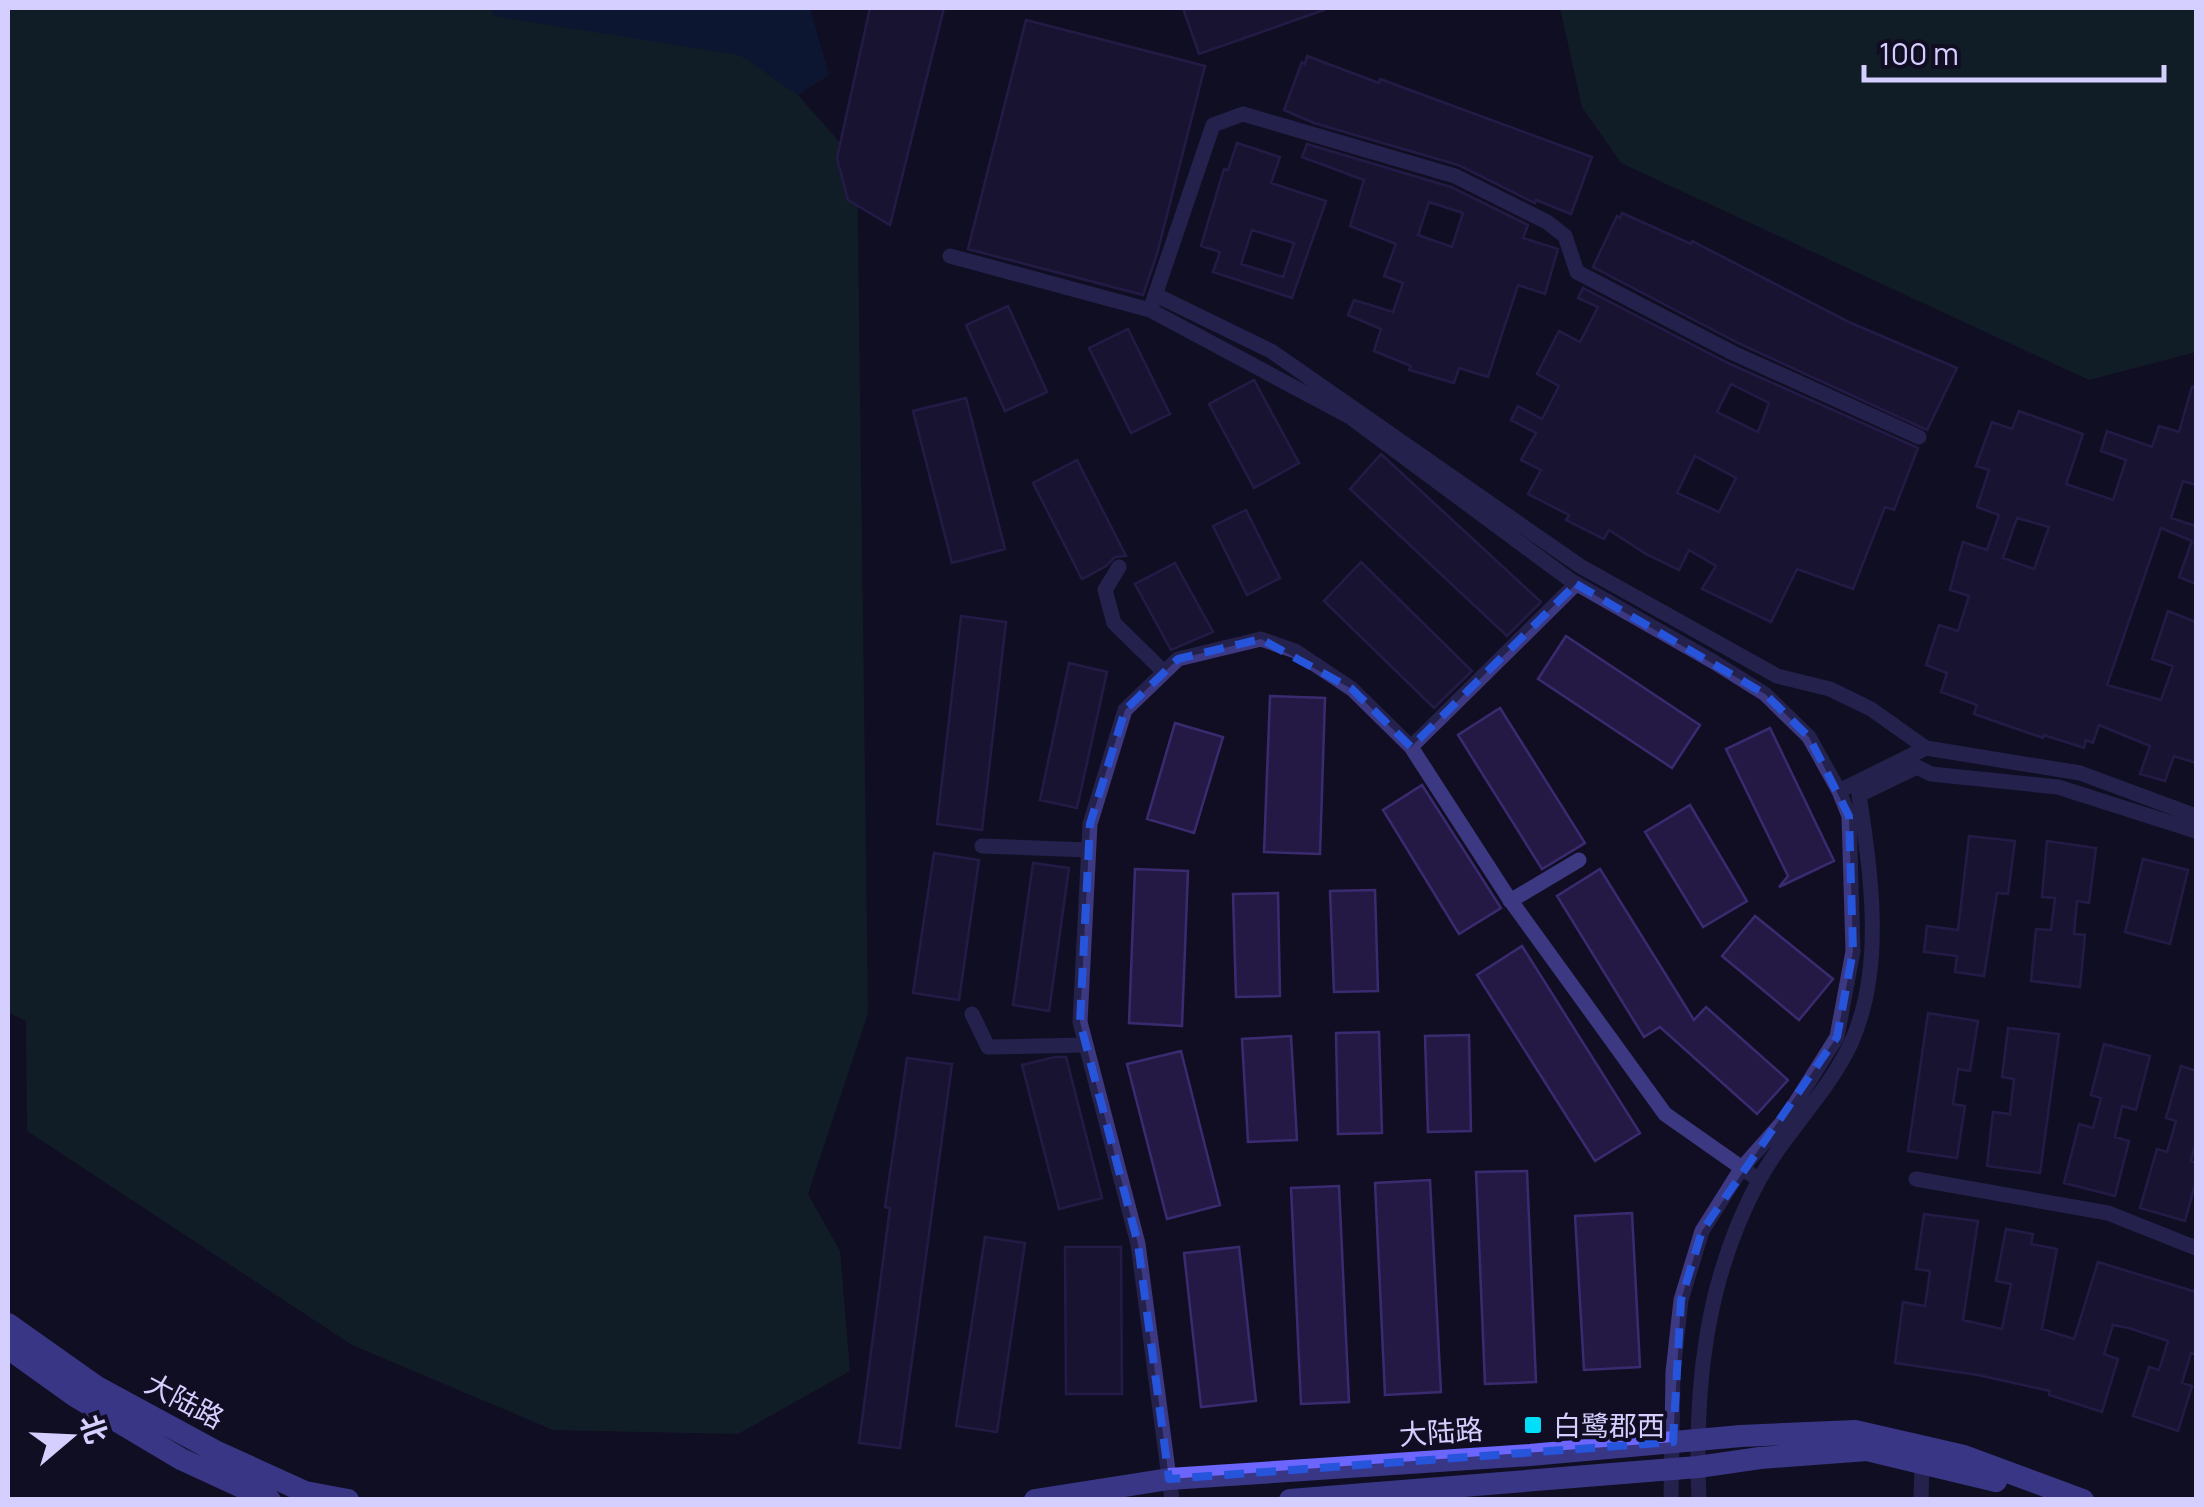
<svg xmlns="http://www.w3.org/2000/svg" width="2204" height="1507" font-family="Manrope,'Noto Sans SC',sans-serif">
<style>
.green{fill:#112d2c}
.water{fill:#0b2044}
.building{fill:#231944;stroke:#3a2b70;stroke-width:2.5;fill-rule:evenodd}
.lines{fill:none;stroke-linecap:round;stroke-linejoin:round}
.street{stroke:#3c3882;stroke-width:15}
.secondary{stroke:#6c66ff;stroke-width:22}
.marked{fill:none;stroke:#2654da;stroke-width:8;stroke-dasharray:20 12;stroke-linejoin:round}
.poi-dot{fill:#00dffa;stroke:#110e23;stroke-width:4}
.labels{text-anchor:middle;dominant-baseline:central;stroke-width:8;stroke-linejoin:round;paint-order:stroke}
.street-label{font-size:28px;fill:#d5cfff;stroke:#110e23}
.poi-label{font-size:28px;fill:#d5cfff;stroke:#110e23;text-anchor:start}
</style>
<rect width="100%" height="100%" fill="#110e23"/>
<path class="green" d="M8,8H491L495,16L740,55L798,95L857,162L868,1013L808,1194L840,1251L850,1371L738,1434L553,1430L352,1345L27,1131L26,1021L8,1012Z
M1560,8H2196V352L2089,380L1621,163L1582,107Z"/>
<path class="water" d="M491,8H810L829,75L798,95L740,55L494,16Z"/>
<path class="building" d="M870,8H944L890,225L848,200L837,158Z
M1183,8H1323L1324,10L1199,54Z
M1026,20L1205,66L1157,254L1143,295L968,249Z
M1307,56L1379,83L1380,79L1592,157L1571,214L1536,200L1535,203L1458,165L1314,123L1284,110L1302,62L1305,64Z
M1237,143L1280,157L1271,183L1326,201L1292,298L1213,272L1220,252L1201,246L1224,169L1228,170ZM1252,230L1294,243L1283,277L1241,264Z
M1307,144L1451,187L1528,225L1523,238L1558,249L1545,294L1518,285L1488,377L1459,368L1454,383L1409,370L1411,366L1374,351L1381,329L1348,315L1354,300L1393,312L1403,283L1384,276L1396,244L1350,226L1364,180L1302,157ZM1429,202L1463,213L1452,247L1418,235Z
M1622,213L1691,244L1692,241L1851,323L1957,368L1927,430L1738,343L1593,267L1617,216L1620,218Z
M1583,288L1728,363L1918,448L1894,510L1885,507L1853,589L1797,569L1771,622L1702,589L1716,566L1689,550L1679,570L1646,554L1609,530L1604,539L1566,520L1569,515L1528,494L1541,470L1521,460L1536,433L1511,420L1518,406L1542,419L1559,386L1537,374L1559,331L1580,342L1598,307L1578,298ZM1731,384L1769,403L1758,432L1717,412ZM1695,456L1736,478L1719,512L1677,493Z
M1008,306L1047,392L1005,411L966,325Z
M1128,329L1170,414L1131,433L1089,348Z
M1254,380L1299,463L1254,488L1209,404Z
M2192,387H2196V485L2183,481L2171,518L2196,526V584L2179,577L2192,541L2161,528L2107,685L2161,700L2173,666L2152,659L2168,611L2196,622V763L2174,756L2165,781L2140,774L2150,746L2099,725L2093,743L2086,740L2084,748L2044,735L2043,738L1974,714L1977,705L1941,692L1947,673L1926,665L1939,625L1958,631L1969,596L1950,590L1958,559L1963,542L1987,550L1999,515L1977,507L1989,470L1976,466L1992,422L2012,429L2019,411L2083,434L2066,484L2113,500L2126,460L2101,451L2107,431L2152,447L2159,426L2179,432ZM2017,518L2049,527L2034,569L2003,558Z
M966,398L1005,549L952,563L913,411Z
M1381,454L1541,602L1507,636L1350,489Z
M1077,460L1126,556L1115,557L1106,566L1082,579L1033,483Z
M1246,510L1280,578L1247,595L1213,526Z
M1361,562L1472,671L1434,708L1324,601Z
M1175,563L1213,632L1171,650L1135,584Z
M961,616L1006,622L982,830L937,824Z
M1566,636L1700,725L1672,768L1538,679Z
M1069,663L1107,672L1077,808L1040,800Z
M1270,696L1325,698L1320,854L1264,852Z
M1500,708L1585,843L1542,869L1458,735Z
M1175,723L1223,737L1194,833L1147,819Z
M1770,728L1834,861L1779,887L1788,876L1726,749Z
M1422,785L1501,908L1459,934L1383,810Z
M1690,805L1747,901L1703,927L1645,832Z
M1969,836L2015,841L2008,894L1997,893L1984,976L1955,972L1957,956L1924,952L1927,926L1958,930Z
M2047,841L2096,848L2089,903L2077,901L2074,934L2085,935L2080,987L2031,981L2036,929L2051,930L2055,898L2042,897Z
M934,853L979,860L959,1000L913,993Z
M2143,859L2188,870L2170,944L2125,932Z
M1033,863L1069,868L1049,1011L1013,1005Z
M1135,869L1188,871L1182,1026L1129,1023Z
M1600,869L1694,1020L1706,1007L1788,1080L1757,1114L1660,1027L1644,1037L1557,896Z
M1375,890L1378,991L1334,992L1330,891Z
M1278,893L1280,996L1236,997L1233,894Z
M1755,916L1833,979L1799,1020L1722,956Z
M1522,946L1640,1133L1595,1161L1477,975Z
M1928,1013L1978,1021L1970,1071L1958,1069L1953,1104L1965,1106L1957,1158L1908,1151Z
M2008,1028L2059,1034L2040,1173L1987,1166L1993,1112L2010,1114L2014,1079L2002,1077Z
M1379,1032L1382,1133L1338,1134L1336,1033Z
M1469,1035L1471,1131L1428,1132L1425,1036Z
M1291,1036L1297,1140L1248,1142L1242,1039Z
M2104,1044L2150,1056L2136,1110L2122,1106L2115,1137L2129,1141L2115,1196L2064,1183L2079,1124L2093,1128L2101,1098L2091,1095Z
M1181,1051L1220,1205L1167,1219L1127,1064Z
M1055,1057H1066L1102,1198L1059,1209L1022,1065Z
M907,1058L952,1064L900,1448L859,1443L890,1208L885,1207Z
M2181,1066L2196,1071V1141L2191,1161L2196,1163V1181L2185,1221L2140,1208L2157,1149L2167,1152L2176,1121L2166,1118Z
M1527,1171L1536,1382L1485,1384L1476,1172Z
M1430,1180L1441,1392L1385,1395L1375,1183Z
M1339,1186L1349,1402L1301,1404L1291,1188Z
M1632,1213L1640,1367L1584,1370L1575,1216Z
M1924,1214L1978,1221L1963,1320L2002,1329L2011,1284L1996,1281L2006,1229L2033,1234L2031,1244L2057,1249L2042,1329L2074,1339L2098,1262L2196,1292V1355L2191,1353L2182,1383L2192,1386L2178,1431L2133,1416L2149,1367L2159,1370L2168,1341L2129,1328L2113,1325L2104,1354L2118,1359L2102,1412L2049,1395L2050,1391L1978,1375L1895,1363L1903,1302L1925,1306L1930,1271L1916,1269Z
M985,1237L1025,1243L997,1432L956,1426Z
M1065,1247H1121L1122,1394H1066Z
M1239,1247L1256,1401L1201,1407L1184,1253Z"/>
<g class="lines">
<path class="street" d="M950,256L1150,310
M1156,295L1271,351L1580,566L1777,676L1830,689L1871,709L1926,748L2080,773L2196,816
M1119,567L1105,590L1114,623L1164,672
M1411,747L1576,584
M1839,791L1926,748
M982,846L1088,850
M1510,901L1579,860
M972,1014L988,1047L1086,1045
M1916,1179L2108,1213L2196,1248
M1172,1500L1138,1244L1080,1022L1090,824L1125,710L1178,659L1261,639L1295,651L1352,689L1411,747L1508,897L1665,1114L1759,1180
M1671,1500L1673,1372L1681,1300L1702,1231L1741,1169L1786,1118L1837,1037L1853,951L1849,816L1839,791L1809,737L1765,694L1714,662L1570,580L1350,417L1150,310L1213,125L1243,114L1455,176L1547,222L1565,236L1577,272L1733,353L1919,437
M1699,1500C1694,1389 1705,1281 1758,1182C1784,1133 1828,1093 1851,1043C1885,968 1871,873 1859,795L1917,767L1931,774L2058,787L2196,831
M1921,1500L1922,1463"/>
<path class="secondary" d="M8,1324L97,1387L215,1451L305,1492L348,1500
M8,1348L75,1396L181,1459L270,1500
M1035,1500L1169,1479L1530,1455L1741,1436L1855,1431L1964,1456L2083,1500
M1290,1500L1698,1467L1760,1458L1867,1450L1996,1481"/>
</g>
<path d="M0 0H2204V1507H0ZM1576,584L1765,694L1809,737L1849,816L1853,951L1837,1037L1702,1231L1681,1300L1673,1442L1169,1479L1138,1244L1080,1022L1090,824L1125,710L1178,659L1261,639L1352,689L1411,747Z" fill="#110e23" fill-opacity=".55" fill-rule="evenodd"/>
<path class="marked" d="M1576,584L1765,694L1809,737L1849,816L1853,951L1837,1037L1702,1231L1681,1300L1673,1442L1169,1479L1138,1244L1080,1022L1090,824L1125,710L1178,659L1261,639L1352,689L1411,747Z"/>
<rect class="poi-dot" x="1523" y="1415" width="20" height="20" rx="5"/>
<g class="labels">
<g class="street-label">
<text transform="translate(185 1400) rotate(28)">大陆路</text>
<text transform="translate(1441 1431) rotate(-4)">大陆路</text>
</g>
<g class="poi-label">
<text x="1553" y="1425">白鹭郡西</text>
</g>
</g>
<rect width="2204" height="1507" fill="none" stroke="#d5cfff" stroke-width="20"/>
<g transform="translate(70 1437) rotate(71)" stroke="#110e23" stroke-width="8" paint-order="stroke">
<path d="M0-8L18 38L0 25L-18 38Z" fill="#d5cfff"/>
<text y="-15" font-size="28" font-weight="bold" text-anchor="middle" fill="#d5cfff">北</text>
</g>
<path d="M1864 65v15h300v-15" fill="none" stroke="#d5cfff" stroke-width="5"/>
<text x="1879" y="65" font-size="30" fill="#d5cfff" stroke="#110e23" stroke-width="8" paint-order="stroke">100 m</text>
</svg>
